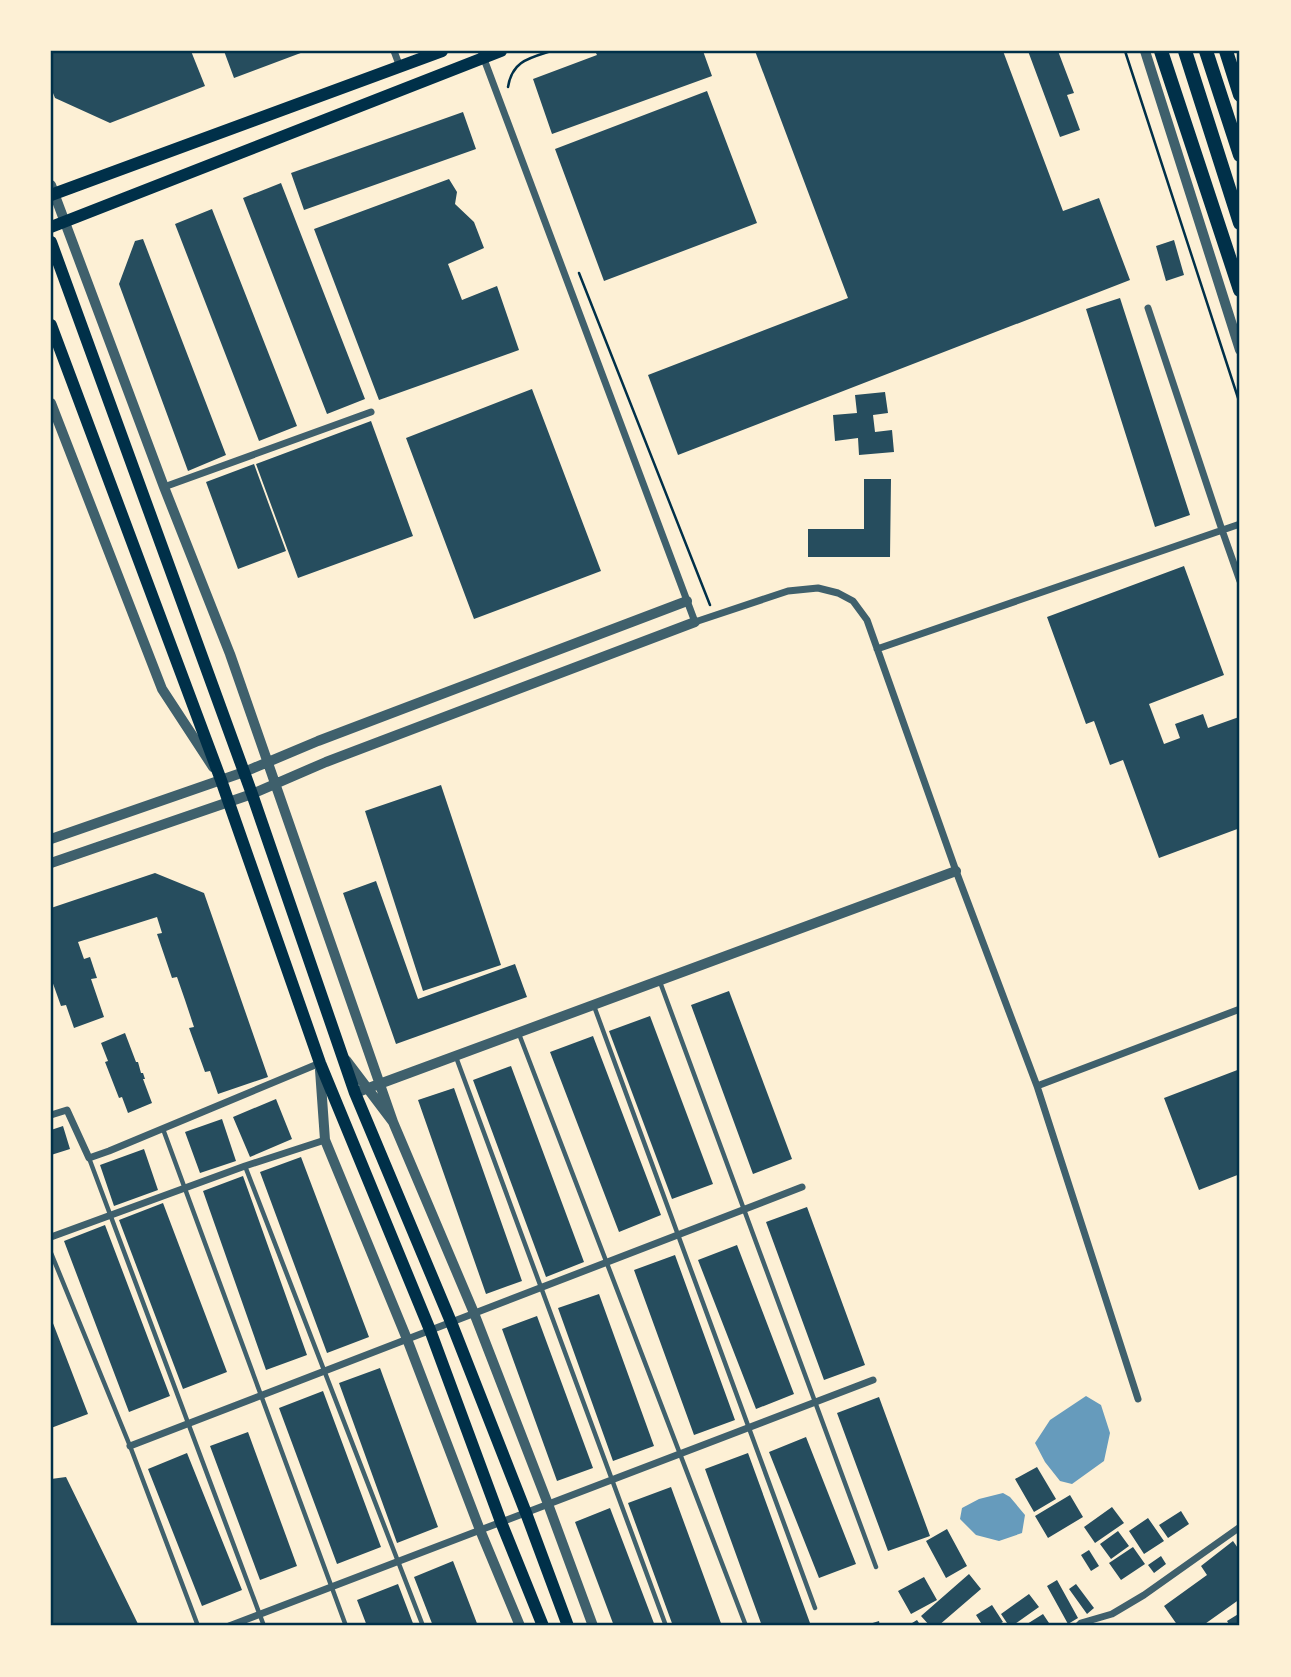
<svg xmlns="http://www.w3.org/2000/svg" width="1291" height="1677" font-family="Merriweather,serif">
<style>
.water{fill:#669bbc}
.building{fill:#264d5e}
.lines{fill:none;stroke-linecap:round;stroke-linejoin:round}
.path{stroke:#003049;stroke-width:2.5}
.service{stroke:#3f606c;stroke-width:4.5}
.minor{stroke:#3f606c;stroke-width:7}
.tertiary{stroke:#3f606c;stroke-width:10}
.secondary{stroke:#003049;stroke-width:12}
.primary{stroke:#003049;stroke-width:14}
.trunk{stroke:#003049;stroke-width:14}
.neatline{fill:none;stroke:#003049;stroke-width:2.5}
</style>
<rect width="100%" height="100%" fill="#fdf0d5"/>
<path class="water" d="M1086,1396L1101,1405L1110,1433L1104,1461L1072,1484L1060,1481L1045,1462L1035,1443L1050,1420Z
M1003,1493L1010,1497L1025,1515L1022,1533L999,1541L976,1535L960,1519L962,1508L979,1499Z"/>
<path class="building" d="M51,51H191L205,86L110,123L55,98L51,88Z
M224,51H306L234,78Z
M595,51H703L712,76L552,134L533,79L597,55Z
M755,51H1003L1063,211L1099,198L1130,280L678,455L648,375L848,298Z
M1028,51H1058L1074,93L1067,95L1080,130L1060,137Z
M707,91L757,223L604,281L555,149Z
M463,112L476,149L304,210L291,173Z
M449,179L457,192L455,204L474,222L484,248L448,264L462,300L497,286L519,350L379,400L314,229Z
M281,183L365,399L327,414L243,198Z
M212,209L297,426L259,441L175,224Z
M143,239L226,455L188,471L119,284L135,241Z
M1174,240L1184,275L1166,281L1156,246Z
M1120,298L1190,515L1155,527L1086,309Z
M532,389L601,571L474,619L406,438Z
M885,392L888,413L873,415L875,432L892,430L894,452L859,455L858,438L835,441L833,415L857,413L855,395Z
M371,421L413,536L298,578L256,464Z
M254,464L286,551L238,569L206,482Z
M864,479H891L890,557H808V529H864Z
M1184,566L1224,675L1149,704L1164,744L1180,738L1175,724L1203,714L1208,728L1239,717L1240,721V828L1159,858L1123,760L1110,765L1094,721L1086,724L1047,617Z
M441,785L501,965L423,991L365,811Z
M155,873L204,893L268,1077L218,1094L210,1071L205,1072L189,1028L194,1027L185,1000L177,977L172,978L157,934L162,933L157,917L78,942L84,959L90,957L97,978L91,979L104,1017L74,1028L66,1005L61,1006L51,978V908Z
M376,881L418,999L515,964L527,997L396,1044L343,893Z
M729,991L792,1159L753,1174L691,1005Z
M650,1016L713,1184L672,1199L609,1031Z
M125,1033L136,1062H138L141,1073H143L145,1079H143L152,1103L128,1113L122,1097L119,1098L105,1062L108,1061L101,1043Z
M593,1036L661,1215L619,1232L550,1052Z
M511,1066L584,1262L546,1277L473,1080Z
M1240,1069V1174L1199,1190L1164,1098Z
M454,1088L522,1281L486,1294L418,1100Z
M276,1099L292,1139L250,1157L233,1117Z
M222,1119L236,1161L200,1173L185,1132Z
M63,1126L70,1149L51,1155V1130Z
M144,1149L158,1190L114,1206L100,1165Z
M301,1157L369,1337L327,1353L260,1172Z
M243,1176L307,1355L266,1370L203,1191Z
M163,1203L227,1372L183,1389L119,1220Z
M807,1207L865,1365L824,1380L766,1222Z
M105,1225L170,1396L129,1412L64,1241Z
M737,1245L794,1394L756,1409L698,1260Z
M675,1255L735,1420L694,1435L634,1270Z
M599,1294L654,1446L613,1461L558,1308Z
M537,1316L593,1468L557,1481L502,1329Z
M51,1318L88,1414L51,1428Z
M380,1368L438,1527L397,1543L339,1383Z
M323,1391L381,1547L337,1564L279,1408Z
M879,1397L930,1536L888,1551L837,1413Z
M248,1432L297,1566L260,1580L210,1446Z
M806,1437L856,1564L819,1578L769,1452Z
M187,1453L242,1590L202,1606L148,1469Z
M748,1453L810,1623L802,1626H762L705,1469Z
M1037,1467L1056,1499L1034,1512L1015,1479Z
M66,1477L139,1626H51V1479Z
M671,1487L722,1626H673L628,1503Z
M1070,1495L1083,1517L1048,1538L1035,1516Z
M1112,1507L1124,1523L1095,1543L1084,1527Z
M610,1508L655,1626H614L575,1522Z
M1181,1511L1189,1524L1168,1538L1159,1525Z
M1148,1518L1164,1541L1144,1554L1129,1531Z
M947,1529L967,1566L946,1578L926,1541Z
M1118,1531L1129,1546L1111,1559L1100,1544Z
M1233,1541L1240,1551V1599L1202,1626H1178L1164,1606L1207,1575L1201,1566Z
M1133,1547L1145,1564L1121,1580L1109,1563Z
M1089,1550L1099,1566L1091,1571L1081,1555Z
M1161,1556L1166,1564L1154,1573L1148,1565Z
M453,1561L478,1626H433L414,1577Z
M969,1574L981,1589L938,1626H930L921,1616Z
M924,1577L937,1600L911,1614L898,1591Z
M1057,1580L1078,1618L1068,1624L1047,1586Z
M398,1584L414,1626H367L357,1600Z
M1076,1584L1094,1608L1087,1614L1069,1589Z
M1029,1594L1039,1607L1012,1626H1009L1001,1614Z
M992,1605L1003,1622L996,1626H983L976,1615Z
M1240,1613V1626H1230L1227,1621Z
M1043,1614L1051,1626H1029L1027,1624Z
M917,1620L921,1626H907Z
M879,1621L880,1626H863Z"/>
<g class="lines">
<path class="path" d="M1125,51L1240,404
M508,87C512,61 529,58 551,51
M579,273L710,605"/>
<path class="service" d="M660,982L876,1567
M594,1006L815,1608
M519,1034L746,1626
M456,1057L666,1626
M163,1129L346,1626
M89,1158L264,1626
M245,1166L423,1626
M51,1253L130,1446L198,1626"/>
<path class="minor" d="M394,51L400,67
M481,51L695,622L788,591L818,588L838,593L853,601L867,620L956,871L1037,1086L1138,1399
M1148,308L1222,530L1240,581
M164,487L371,412
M877,649L1240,524
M1037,1086L1240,1009
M51,1115L67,1110L89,1158L109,1151L320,1063
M51,1237L245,1166L325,1140
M130,1446L802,1187
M229,1626L873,1380
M1078,1626L1081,1623L1112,1614L1144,1595L1240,1527"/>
<path class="tertiary" d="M1145,51L1240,350
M51,185L164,487L230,654L393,1122
M51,403L162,689L213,767
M51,839L244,772L318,741L687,601
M51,863L252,794L326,762L695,622
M346,1060L393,1122L474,1313L548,1504L593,1626
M320,1070L325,1140L407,1339L480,1530L520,1626
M355,1093L956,871"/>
<path class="secondary" d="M51,195L442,51
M51,227L501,51
M51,242L252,794L355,1093L451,1322L526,1513L568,1626
M51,325L221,780L320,1063L430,1330L501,1522L543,1626"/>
<path class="primary" d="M1161,51L1240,290
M1226,51L1240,95"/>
<path class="trunk" d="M1185,51L1240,223
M1206,51L1240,155"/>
</g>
<rect width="1291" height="1677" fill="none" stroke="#fdf0d5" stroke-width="105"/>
<rect x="52" y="52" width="1186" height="1572" class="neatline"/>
</svg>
